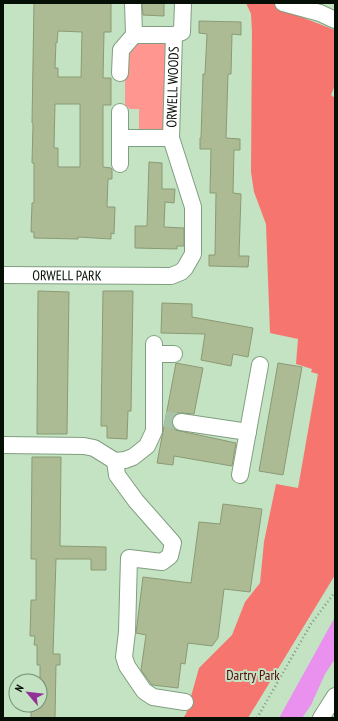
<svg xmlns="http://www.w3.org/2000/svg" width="338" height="721" font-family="'PT Sans Narrow',sans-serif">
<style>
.green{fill:#ff9790}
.forest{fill:#f6756f}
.water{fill:#ea91ef}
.building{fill:#acbb94;stroke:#8b9a74;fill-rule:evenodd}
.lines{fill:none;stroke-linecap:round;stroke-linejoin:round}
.minor-tunnel{stroke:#a6c3a6;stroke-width:16;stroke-dasharray:16 8;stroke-linecap:butt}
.minor-casing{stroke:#809e80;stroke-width:18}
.path{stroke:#7f977f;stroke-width:2.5;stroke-dasharray:1 3;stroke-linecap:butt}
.minor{stroke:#fff;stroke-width:16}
.labels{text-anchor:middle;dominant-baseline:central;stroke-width:4;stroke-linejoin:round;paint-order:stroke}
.street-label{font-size:14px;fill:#050f05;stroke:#c3e3c3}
.park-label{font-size:14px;fill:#5a070c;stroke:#c3e3c3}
</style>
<rect width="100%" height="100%" fill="#c3e3c3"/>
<path class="green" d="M167,40L166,131H139V109H130L125,105V52L132,41Z"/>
<path class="forest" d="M246,3H283L296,15L335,30V85L331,95L335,98V575L248,718H183L186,714L199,668L232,635L245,602L260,583L264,542L276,484L298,488L318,374L311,372L312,369L296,364L298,339L270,333L266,224L254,192L251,172L252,32L251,14Z"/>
<path class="water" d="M335,617V659L325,674L311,705L302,718H279Z"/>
<path class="building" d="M34,3H111V32H104L103,78H111V105H103V167L111,168L112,169V179H108L107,207H115L114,234L111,233V239L78,237V239L34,238V232H31L32,203H34V163H32L33,124L32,123ZM58,31L82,32L81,77H58V68H55L56,42L57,43ZM55,104H80V167H58V148H54Z
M142,3H164V16L143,15Z
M199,21L241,22V35L232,34L231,74H228L226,138L240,139V150H234L233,193L241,194L239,256H249L248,267L209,266V255H215L216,193H210L211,149H200V138H201L203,74H205L207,34L199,33Z
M149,162L162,163V189H175L174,203L165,202L164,227L184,228V246H177V249L135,248V226H147Z
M38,291L69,292L67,434H37Z
M103,291H133L131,411H128L127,439L107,438V426H101Z
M162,303L192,304V317L253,328L248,357L233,354L231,366L201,360L205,334L161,333Z
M176,363L203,368L194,414L182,413H177L173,416L172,420V426L175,430L180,431L236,443L232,466L174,456L173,465L157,463Z
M278,363L302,367L283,475L259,471Z
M32,457H61L60,546L106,547V570H91V559H56L53,654H60V665H56L55,718H31V705H40V665H37V645H34L35,636H30L31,600H36V559H31Z
M223,504L262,509L250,592L224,589L218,638L212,646L188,643L185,664L181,663L178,688L152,685L141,670L146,635L136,633L143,577L191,583L199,522L220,524Z"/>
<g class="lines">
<path class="minor-tunnel" d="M165,419L181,422"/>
<defs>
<g id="minor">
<path d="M133,3L134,35H174L182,32L183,3"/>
<path d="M283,3L320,13L335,20"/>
<path d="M120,73L121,50L134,35"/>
<path d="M120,138H171"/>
<path d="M120,164V112"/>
<path id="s1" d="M3,275L171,276L181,272L185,268L193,254V207L171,138L174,35"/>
<path d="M154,354H174"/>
<path d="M181,422L248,432"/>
<path d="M3,445L84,446L94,448L115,461L125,460L133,457L147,446L154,431V344"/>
<path d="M115,461L117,475L136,501L173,543L170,556L162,562L129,558L127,632L124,657L127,666L144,691L153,697L185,702"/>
<path d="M240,475L260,365"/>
<path d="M321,718L335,696"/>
</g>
</defs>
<use href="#minor" class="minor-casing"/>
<path class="path" d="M257,718L311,624L335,592"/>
<use href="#minor" class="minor"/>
</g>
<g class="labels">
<g class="street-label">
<text stroke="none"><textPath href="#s1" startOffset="371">ORWELL WOODS</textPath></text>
<text stroke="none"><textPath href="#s1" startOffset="64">ORWELL PARK</textPath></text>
</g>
<g class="park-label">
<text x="253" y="675">Dartry Park</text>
</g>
</g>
<rect width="338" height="721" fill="none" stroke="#050f05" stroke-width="8"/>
<g transform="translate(28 693) rotate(298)"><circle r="19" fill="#c3e3c3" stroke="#778e77"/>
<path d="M0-3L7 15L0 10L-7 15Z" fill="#923299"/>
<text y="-6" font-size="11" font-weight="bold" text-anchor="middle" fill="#050f05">N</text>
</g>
</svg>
